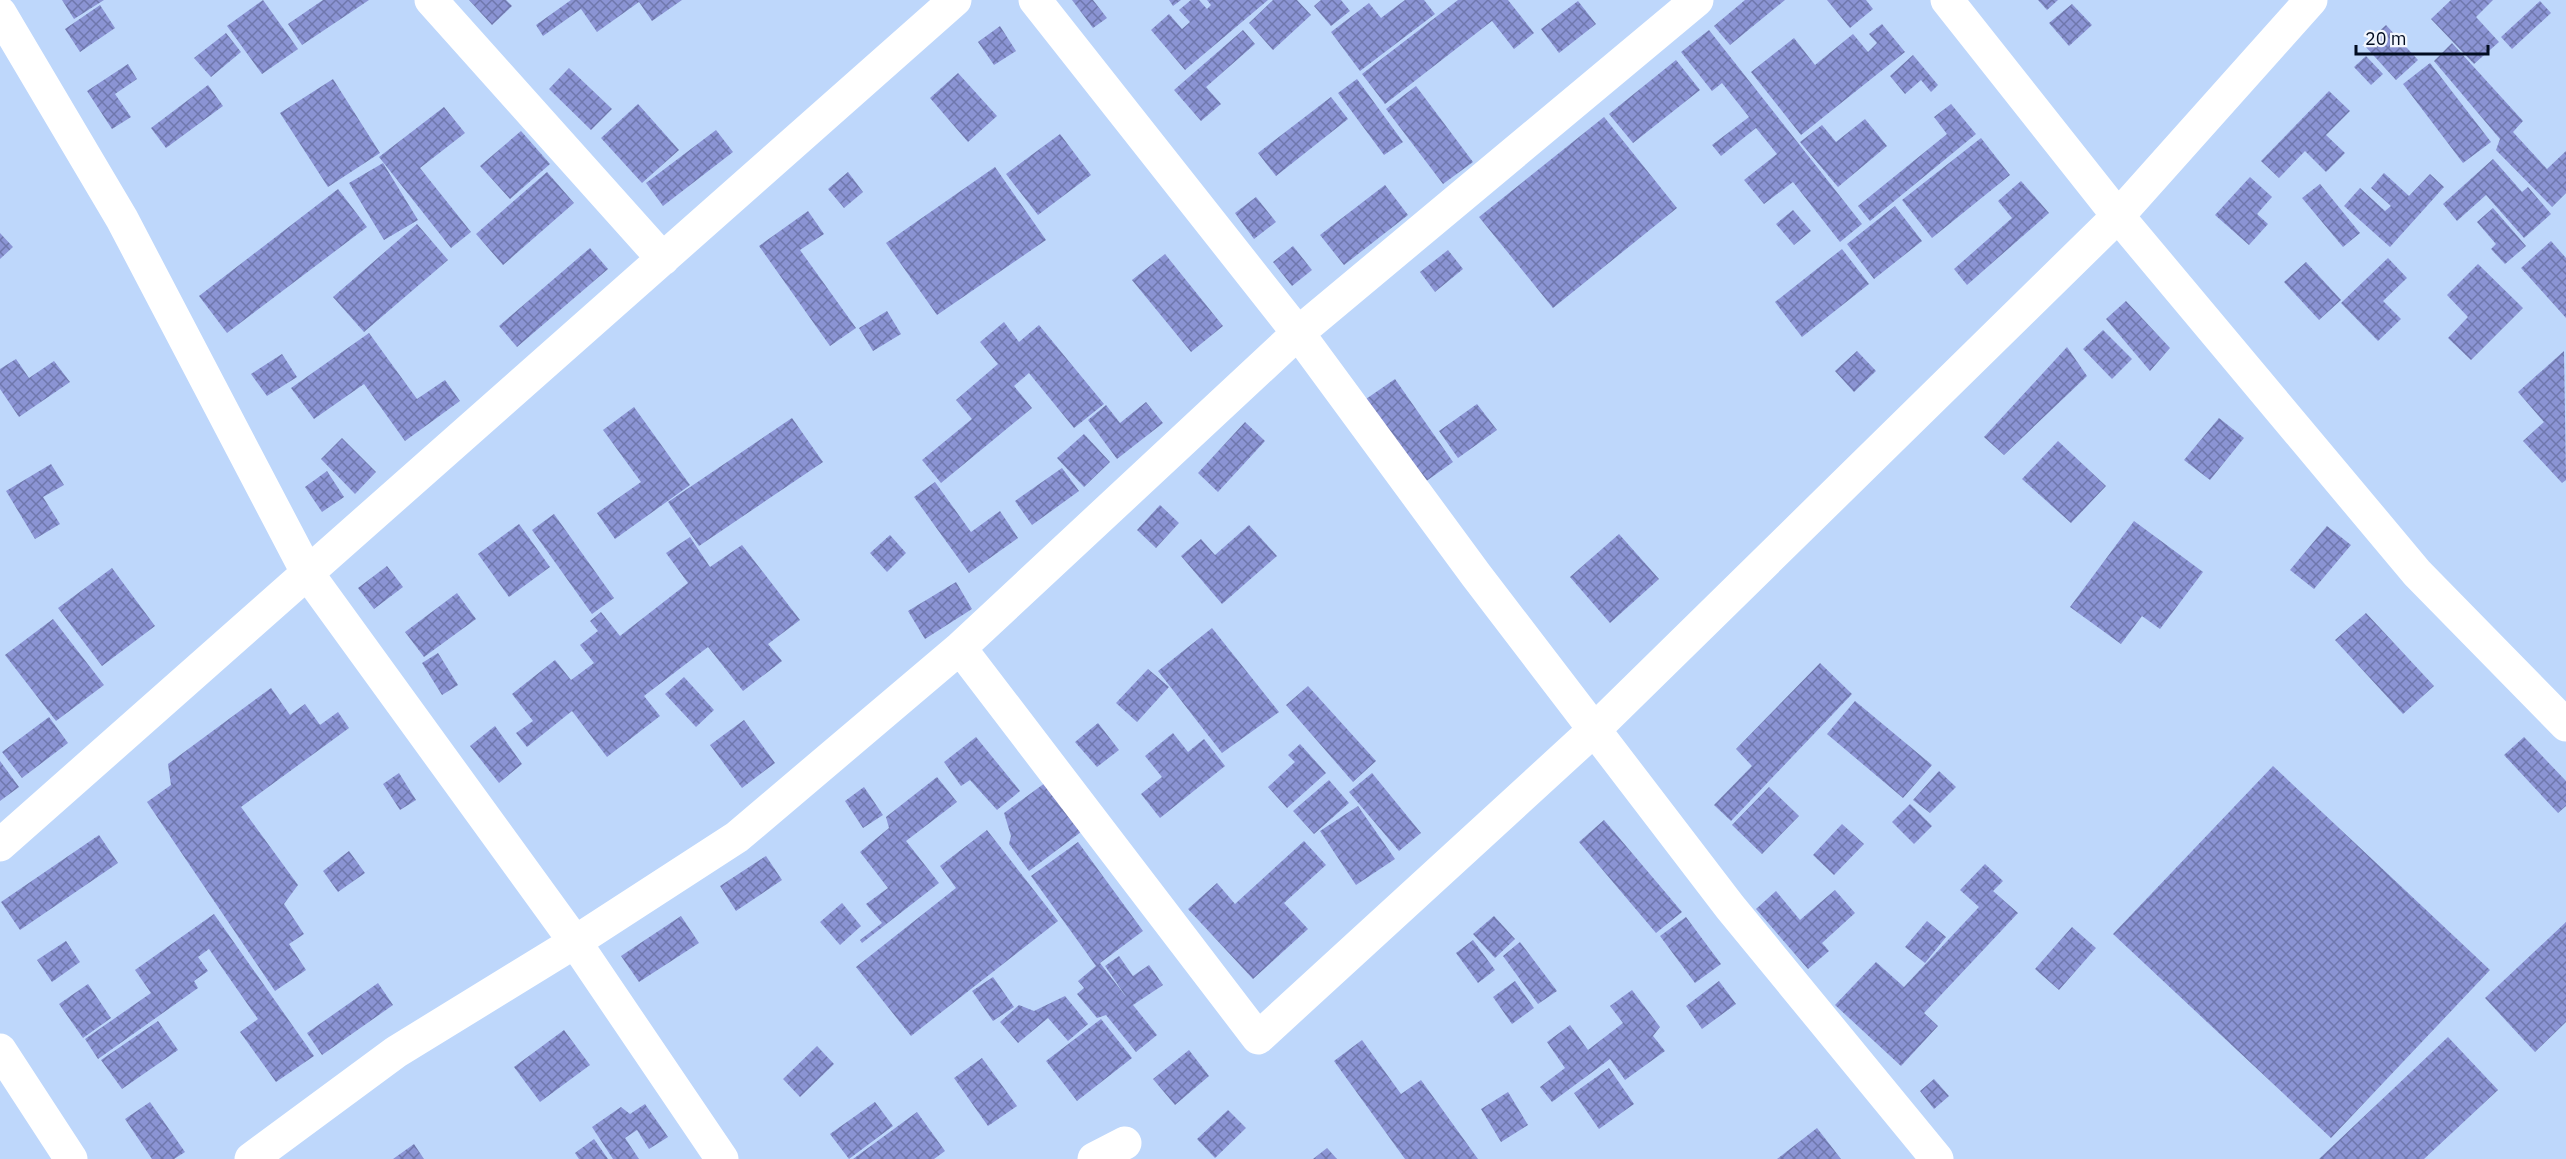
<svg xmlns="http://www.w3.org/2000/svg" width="2566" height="1159" font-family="'IBM Plex Sans',sans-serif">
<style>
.building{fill:url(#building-cross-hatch)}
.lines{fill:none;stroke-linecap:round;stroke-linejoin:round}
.street{stroke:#fff;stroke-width:33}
.secondary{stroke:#fff;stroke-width:33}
</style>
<defs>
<pattern id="building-cross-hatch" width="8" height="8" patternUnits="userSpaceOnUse" patternTransform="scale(1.5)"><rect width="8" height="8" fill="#8b94d4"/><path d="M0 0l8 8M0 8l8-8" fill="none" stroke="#6f77ac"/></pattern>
</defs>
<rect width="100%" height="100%" fill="#bed7fb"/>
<path class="building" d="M62,0H104L74,19Z
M263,0L298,49L262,74L227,26Z
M323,0H369L302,45L288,24Z
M469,0H506L512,6L492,25Z
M571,0H682L652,21L639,2L597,32L581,9L543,36L536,25Z
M1072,0H1093L1107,18L1093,28Z
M1169,0H1181L1173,6Z
M1191,0H1199L1207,9L1211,5L1207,0H1268L1185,70L1151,30L1169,14L1182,29L1190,22L1179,10Z
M1273,0H1297L1311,15L1273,50L1249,23Z
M1321,0H1341L1350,11L1331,26L1314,6Z
M1405,0H1424L1435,14L1360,71L1331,32L1369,3L1381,18Z
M1458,0H1508L1534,33L1514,49L1492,21L1385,104L1362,74Z
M1745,0H1785L1730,45L1714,26Z
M1827,0H1866L1873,9L1850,28Z
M2038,0H2058L2047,10Z
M2451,0H2493L2476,17L2499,42L2474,64L2431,19Z
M1578,1L1596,24L1559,53L1541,29Z
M2540,1L2551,13L2512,49L2501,37Z
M2072,4L2092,25L2069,46L2049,23Z
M100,5L115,28L80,52L65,29Z
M1882,24L1905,52L1801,135L1751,72L1794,38L1815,65L1853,34L1868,52L1877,43L1869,34Z
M2386,25L2418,60L2396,80L2364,45Z
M1000,26L1016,51L994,65L978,42Z
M1243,30L1255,44L1206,87L1221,104L1201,121L1174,90Z
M1709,30L1862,224L1840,242L1793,182L1764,204L1744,180L1777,154L1756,128L1721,156L1712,145L1749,117L1722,83L1712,91L1681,52Z
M226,33L241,52L211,77L194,58Z
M2452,43L2523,121L2513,132L2547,169L2566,151V193L2552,207L2496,150L2500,139L2434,61Z
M1913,55L1938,85L1931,92L1921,80L1905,94L1890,76Z
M2366,56L2383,74L2371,85L2354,67Z
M1676,60L1700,90L1633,143L1609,114Z
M2430,63L2491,142L2463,163L2403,84Z
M128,64L137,79L115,94L131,117L112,129L87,91Z
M569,68L612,109L591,130L549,89Z
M958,73L997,116L968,142L930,98Z
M333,79L380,153L328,187L280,113Z
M1357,79L1403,142L1384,155L1338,93Z
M208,85L223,106L166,148L151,128Z
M1416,86L1473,162L1443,184L1386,109Z
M2329,91L2350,111L2326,135L2345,153L2326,172L2305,151L2279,178L2261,161Z
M1331,97L1348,119L1276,176L1258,153Z
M638,104L679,150L642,183L601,138Z
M1951,104L1976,134L1870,221L1858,206L1947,134L1934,117Z
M444,107L465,133L420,168L471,232L451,248L379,157Z
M1604,117L1677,208L1553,308L1479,217Z
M1865,119L1887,146L1838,187L1800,142L1822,125L1836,142Z
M716,130L733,152L663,206L646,183Z
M521,131L550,164L510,199L480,166Z
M1060,134L1091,175L1038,215L1006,174Z
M1981,138L2010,175L1932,238L1902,200Z
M2493,159L2522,192L2528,187L2551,214L2524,238L2486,195L2457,221L2443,204Z
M383,163L418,220L384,240L349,183Z
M995,167L1046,240L937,315L886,243Z
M547,172L574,203L503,265L476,234Z
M848,172L863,192L844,208L828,189Z
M2384,173L2409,196L2430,174L2444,187L2390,247L2344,206L2360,188L2385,211L2391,206L2371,188Z
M2250,177L2272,197L2257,214L2268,224L2249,245L2215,215Z
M2021,181L2049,213L1967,285L1954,269L2012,218L1998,201Z
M2320,184L2360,233L2343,247L2302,198Z
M1385,185L1408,215L1344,265L1320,235Z
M338,189L367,227L227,333L199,296Z
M1256,197L1276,222L1254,239L1235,213Z
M1895,206L1922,241L1874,279L1847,244Z
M2493,208L2526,246L2505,264L2491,249L2496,244L2477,222Z
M1793,210L1811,231L1794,245L1776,224Z
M808,211L824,234L800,250L856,328L830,346L759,246Z
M417,224L448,260L364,332L333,297Z
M0,233L13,247L0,259Z
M2551,241L2566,258V318L2521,268Z
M1293,246L1312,270L1292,286L1273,262Z
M590,248L608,269L517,347L499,326Z
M1842,249L1869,284L1802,337L1775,302Z
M1448,250L1463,269L1435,292L1420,272Z
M1165,254L1223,326L1191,352L1132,280Z
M2388,258L2407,278L2383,301L2401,319L2378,341L2341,303Z
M2306,262L2341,300L2319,320L2284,282Z
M2478,264L2523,308L2471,360L2448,338L2468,317L2447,295Z
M2126,301L2170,348L2150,371L2106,319Z
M887,311L901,334L873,351L859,328Z
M1004,322L1019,342L1039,325L1104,404L1074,428L1029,373L1014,386L1032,408L941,483L922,460L972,419L956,400L998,364L980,342Z
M2103,330L2132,359L2112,379L2083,349Z
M369,333L417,399L445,380L460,401L405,441L364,384L314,419L291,388Z
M2067,347L2087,376L2004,455L1984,437Z
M1857,351L1876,371L1854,392L1835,371Z
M2564,351L2566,480L2562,483L2523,441L2544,422L2518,392Z
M282,354L297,377L267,396L251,374Z
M16,359L29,378L54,361L70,382L19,417L0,389V369Z
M1395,379L1453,462L1425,482L1366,399Z
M1146,402L1163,423L1117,459L1088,420L1106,405L1120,423Z
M1477,404L1497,430L1458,458L1439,431Z
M634,407L690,485L615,539L597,513L641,482L603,430Z
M792,418L823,462L699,546L668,502Z
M2219,418L2244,438L2210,480L2184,460Z
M1245,422L1265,441L1218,492L1198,473Z
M1084,434L1110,462L1084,487L1057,458Z
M342,438L376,472L355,494L321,459Z
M2058,441L2106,486L2071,523L2022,479Z
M51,464L64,485L43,497L60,524L35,539L6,491Z
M1062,468L1079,491L1032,525L1015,501Z
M327,471L344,497L322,512L305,487Z
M935,482L971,532L1000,511L1018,538L969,573L914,497Z
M1160,505L1179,523L1156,548L1137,530Z
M554,514L614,598L592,614L532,530Z
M2134,521L2203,572L2160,629L2142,616L2121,644L2070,607Z
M519,524L550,567L509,597L478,554Z
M1249,525L1277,556L1222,604L1181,556L1201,539L1215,555Z
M2327,526L2351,545L2314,589L2290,570Z
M1619,534L1659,579L1610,623L1570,577Z
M890,535L906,553L887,572L870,553Z
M690,537L710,567L742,545L800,620L768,644L782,661L743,691L708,647L644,696L660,716L607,757L572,711L527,747L516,733L533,721L512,694L555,660L571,680L594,663L580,645L598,631L590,621L601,612L620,636L688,583L666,553Z
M387,566L403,587L374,609L358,588Z
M112,568L155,626L102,666L58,608Z
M956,582L972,609L925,639L908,611Z
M457,593L476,619L424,657L405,632Z
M2366,613L2434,686L2403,714L2335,640Z
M53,619L104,685L56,721L5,655Z
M1212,628L1279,712L1222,753L1158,671Z
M438,653L458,685L442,695L422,663Z
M1820,663L1852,694L1731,821L1714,805L1752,766L1736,749Z
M1148,669L1169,687L1137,722L1116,703Z
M684,677L714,710L696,727L665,694Z
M1308,686L1376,761L1353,782L1286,705Z
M271,688L290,715L305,704L320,725L338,712L349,728L241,807L298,885L284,904L304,934L289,944L306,970L275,991L147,802L171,785L168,764Z
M1855,701L1932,765L1903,798L1827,734Z
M49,717L68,743L22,778L2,752Z
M744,720L775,763L742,788L710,745Z
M1098,723L1119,750L1097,767L1075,742Z
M495,726L522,764L499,783L470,746Z
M1173,733L1188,752L1204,739L1225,766L1160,818L1141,794L1162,777L1145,756Z
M976,737L1020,791L997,810L970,780L961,786L944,762Z
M2524,737L2566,781V806L2558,813L2504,755Z
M1300,744L1326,773L1287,808L1268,787L1295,762L1288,755Z
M0,761L19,787L0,801Z
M2273,766L2490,970L2331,1138L2113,934Z
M1939,771L1956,787L1930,813L1913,800Z
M399,773L416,800L400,810L383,784Z
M1372,773L1421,833L1399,851L1349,792Z
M937,777L957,802L906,841L939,883L862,943L860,940L882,923L866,904L888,888L860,852L889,828L886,817Z
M1049,780L1085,829L1029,871L1009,844L1011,836L1004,813Z
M1329,780L1349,803L1314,834L1293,811Z
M864,787L883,815L863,828L845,801Z
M1769,787L1799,816L1762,854L1732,825Z
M1910,804L1932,826L1914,844L1892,822Z
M1358,806L1395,859L1356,885L1320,831Z
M1604,820L1682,912L1656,933L1579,842Z
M1842,824L1864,844L1834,875L1813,855Z
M987,830L1058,921L911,1036L856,967L956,888L940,866Z
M99,835L118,863L20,930L1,902Z
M1304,841L1326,865L1284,903L1308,929L1253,979L1188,909L1217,883L1235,904Z
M1078,842L1143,931L1100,963L1127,998L1105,966L1119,956L1133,976L1149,965L1163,985L1133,1005L1157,1035L1136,1052L1106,1015L1097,1018L1077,994L1084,988L1078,981L1096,966L1031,876Z
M349,851L365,873L338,892L323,871Z
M766,856L782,880L736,911L720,886Z
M1985,864L2003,881L1993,891L2018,913L1924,1013L1938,1026L1901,1066L1835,1005L1876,962L1904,987L1979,907L1960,890Z
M1835,890L1855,913L1822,943L1829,951L1808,969L1756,909L1776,891L1800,920Z
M842,903L861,926L840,945L820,922Z
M214,914L314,1056L276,1082L240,1032L258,1019L209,949L198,957L208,971L194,981L198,988L98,1059L85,1039L151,993L135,970Z
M681,916L699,943L639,982L621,956Z
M1494,916L1515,939L1495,958L1473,934Z
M1686,917L1721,964L1695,983L1660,936Z
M1927,921L1946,937L1925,963L1905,947Z
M2566,922V1022L2535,1052L2485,998Z
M2072,927L2096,948L2059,990L2035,969Z
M1473,940L1495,970L1478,983L1456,953Z
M66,941L80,962L52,982L37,960Z
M1520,942L1557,991L1538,1004L1503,956Z
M993,977L1014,1007L993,1021L972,991Z
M1515,981L1534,1008L1512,1024L1493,997Z
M1719,981L1736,1004L1702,1029L1686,1006Z
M378,983L393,1005L322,1055L307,1033Z
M88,984L111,1018L83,1038L59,1004Z
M1632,990L1660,1027L1653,1036L1665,1051L1625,1080L1610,1059L1552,1102L1540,1087L1565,1068L1547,1042L1570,1025L1588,1050L1623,1023L1610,1006Z
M1065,996L1088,1024L1068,1041L1048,1018L1018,1043L1000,1022L1019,1005L1034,1011Z
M1101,1019L1132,1058L1077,1101L1046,1061Z
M158,1021L178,1050L122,1089L101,1060Z
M564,1030L590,1065L540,1102L514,1067Z
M2448,1037L2498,1090L2424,1159H2319Z
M1362,1040L1401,1094L1421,1080L1478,1159H1405L1334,1061Z
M817,1046L834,1064L800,1097L783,1079Z
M1189,1050L1209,1076L1175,1105L1153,1079Z
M982,1058L1017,1106L988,1126L954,1078Z
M1609,1068L1634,1104L1599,1129L1574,1093Z
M1934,1079L1949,1096L1934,1109L1920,1091Z
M1508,1092L1528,1125L1501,1142L1481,1109Z
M150,1102L185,1152L174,1159H152L125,1119Z
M875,1102L893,1126L849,1159L830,1134Z
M645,1104L668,1137L649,1149L637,1130L625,1138L639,1159H613L592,1127L621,1107L630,1114Z
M1228,1110L1246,1128L1215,1158L1197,1139Z
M917,1112L945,1151L934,1159H853Z
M1817,1128L1841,1159H1777Z
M594,1139L608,1159H579L575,1153Z
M414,1144L424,1159H393Z
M1327,1148L1337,1159H1313Z"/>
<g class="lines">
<path class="street" d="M431,0L663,259
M1035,0L1298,333L1476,575L1730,907L1937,1159
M1947,0L2118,216L2417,573L2566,725
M0,13L122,219L308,574L575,942L722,1159
M960,648L1258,1038L1594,730L2118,216L2311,0
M0,845L955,0
M251,1159L396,1052L575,942L737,837L960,648L1298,333L1697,0
M1094,1159L1125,1143"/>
<path class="secondary" d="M0,1050L71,1159"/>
</g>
<path d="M2356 45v9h132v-9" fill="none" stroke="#020d21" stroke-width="3"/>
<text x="2365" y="45" font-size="18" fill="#020d21" stroke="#f2f6fd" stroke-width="4.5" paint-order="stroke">20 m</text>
</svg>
